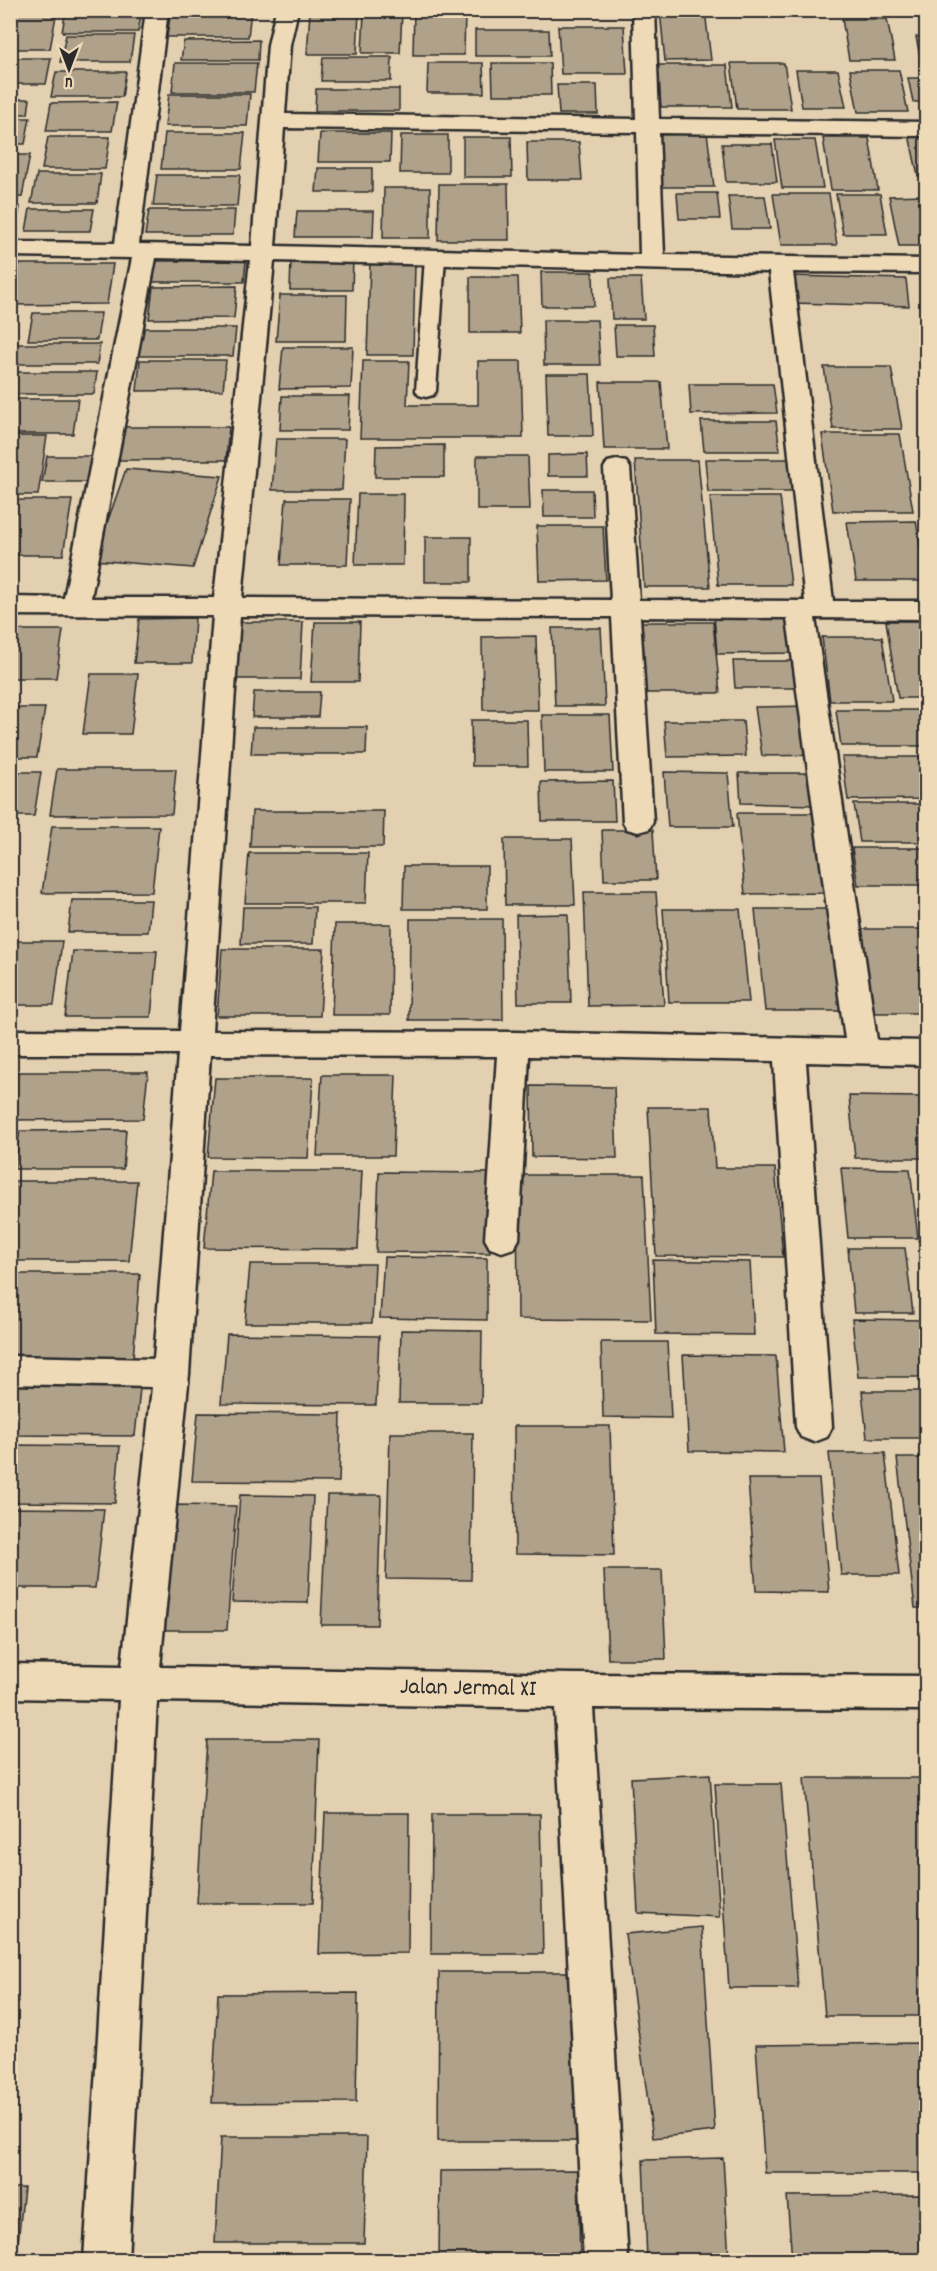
<svg xmlns="http://www.w3.org/2000/svg" width="937" height="2271" font-family="Dekko,sans-serif">
<style>
.building{fill:#b0a18b;stroke:#2b2b2b;stroke-width:1.5}
.lines{fill:none;stroke-linecap:round;stroke-linejoin:round}
.service-casing{stroke:#2b2b2b;stroke-width:5}
.minor-casing{stroke:#2b2b2b;stroke-width:5}
.service{fill:#efdab8;fill-rule:evenodd}
.minor{fill:#efdab8;fill-rule:evenodd}
.labels{text-anchor:middle;dominant-baseline:central;stroke-width:4.5;stroke-linejoin:round;paint-order:stroke}
.street-label{font-size:24px;fill:#2b2b2b;stroke:#efdab8}
</style>
<rect width="100%" height="100%" fill="#e3d0b0"/>
<filter id="ink" filterUnits="userSpaceOnUse"><feTurbulence type="fractalNoise" baseFrequency=".0167" numOctaves="2"/><feDisplacementMap in="SourceGraphic" scale="12" xChannelSelector="R" yChannelSelector="G"/><feConvolveMatrix kernelMatrix="1 2 1 2 8 2 1 2 1" color-interpolation-filters="sRGB"/></filter>
<g filter="url(#ink)">
<path class="building" d="M10,10H57L50,49H10Z
M66,10H142L138,32H62Z
M171,10H251L248,37H167Z
M414,11H465L464,55H413Z
M660,11H705L711,60L665,61Z
M310,12H359L357,54H307Z
M364,12H402L400,53H362Z
M842,19H887L895,60H849Z
M558,26H624L627,74H561Z
M475,30H549L550,56H475Z
M66,35H134L130,62H60Z
M916,37H926V61H921Z
M259,40L258,60H181L184,41Z
M323,57H392L391,81H321Z
M10,58H51L46,84H10Z
M175,63H257L254,92H172Z
M428,63H483L484,93H427Z
M492,63H550L551,95H493Z
M731,63H784L791,109H737Z
M658,65H727L732,107H661Z
M796,70H838L846,107H802Z
M850,70H899L908,112H858Z
M56,72H126L122,97H51Z
M908,78H926V102H913Z
M557,85H597L598,114H559Z
M316,89H399V111H315Z
M169,94H250L247,126H165Z
M10,99H30L28,114H10Z
M117,102L112,131H46L51,103Z
M10,118H30L25,144H10Z
M165,133H245L241,169H161Z
M320,133H391L390,162H318Z
M657,133H707L714,187H662Z
M401,135H448V173H400Z
M909,135H926V176H918Z
M48,137H110L105,169H42Z
M463,137H511L512,177H463Z
M823,138H869L878,190H831Z
M775,140H815L823,188H782Z
M527,142H579L582,180H528Z
M722,144H772L777,182H726Z
M10,155H30L22,197L10,198Z
M318,168H372V192H316Z
M37,174H101L97,203H31Z
M157,175H240L237,206H153Z
M439,184H508L509,240H438Z
M384,188H430V238H383Z
M677,193H717L720,219H679Z
M773,194H829L837,245H781Z
M836,194H880L887,234H843Z
M926,195V246H899L889,196Z
M728,196H765L770,229H732Z
M10,207H20L16,229H10Z
M30,209H94L90,231H26Z
M149,210H235L233,235H145Z
M297,211H374L373,237H295Z
M291,259H353L352,290H290Z
M155,261H246L244,282H153Z
M370,263H415L413,355H367Z
M17,264H113L107,304L10,305Z
M541,272H593L594,306H542Z
M790,276L906,279L909,306L791,303Z
M470,277H518L520,333H470Z
M610,278H641L644,319H612Z
M237,286L234,318L149,319L153,287Z
M280,295H347L346,341H276Z
M33,313H101L97,340H28Z
M543,320H597L600,365H544Z
M614,325H653L655,356H616Z
M142,328H236L233,356H138Z
M15,344H100L97,364H11Z
M283,347H353L351,388L279,389Z
M140,360H226L223,390L137,391Z
M363,361H409L407,405H478V361H521L523,438H360Z
M824,367H891L902,429H833Z
M10,372H97L94,394H10Z
M546,374H590L593,436H548Z
M600,382H661L667,449H604Z
M689,384H773L777,413L691,414Z
M282,396H350L348,430H280Z
M10,399H78L73,434H10Z
M701,421H776L780,451H704Z
M122,427H229L226,460H117Z
M822,434H900L913,511H833Z
M10,436H47L38,495H10Z
M276,439H345L342,490H272Z
M444,445V477H375L376,446Z
M587,454L588,476H548V455Z
M47,456H94L90,482H42Z
M477,456H528L530,510H477Z
M705,459H789L793,492H708Z
M635,460H698L710,587H644Z
M126,469L222,476L193,568L94,560Z
M543,490H592L593,517H544Z
M358,494H404L403,565H355Z
M710,497H780L791,585H718Z
M286,499H350L347,565H281Z
M10,500H72L63,555H10Z
M916,521L926,581H856L847,522Z
M537,526H603L606,580L539,581Z
M425,537H471V582H425Z
M796,614L801,653L717,654L714,615Z
M195,618L192,663H134L139,619Z
M886,621H926V698H898Z
M241,622H303L300,679H236Z
M315,622H360L358,682H311Z
M642,622H713L720,693H646Z
M552,628H601L605,706H555Z
M10,630H63L56,678H10Z
M536,636L538,710H483L482,637Z
M822,637H882L892,701H830Z
M733,661H799L802,688H735Z
M91,674H138L131,734H83Z
M254,692H320L318,717H252Z
M811,706L819,755L762,756L755,707Z
M10,708H45L37,757H10Z
M836,710H926V746H841Z
M542,715H610L613,772H544Z
M471,720H527L528,766H472Z
M664,721H743L746,756L667,757Z
M253,727H367L366,754H251Z
M842,757H926V799L848,800Z
M57,769H176L172,814L50,815Z
M10,772H41L34,816H10Z
M664,772L728,773L733,827H668Z
M739,773H810L814,805L741,803Z
M613,781L615,821H542L541,782Z
M854,804H926V842H860Z
M252,811H384L383,847H250Z
M737,813H818L828,893L745,894Z
M52,826H159L152,892L42,893Z
M602,830H653L656,880H604Z
M504,839H572L575,905H505Z
M852,848H926V885H858Z
M249,853H368L366,903H245Z
M404,866H487V909H403Z
M584,892H656L664,1005L588,1006Z
M72,900H151L148,932H68Z
M243,907H315L313,944H241Z
M663,909H740L749,1002H669Z
M755,909H829L841,1011H765Z
M568,914L571,1003H518L516,915Z
M410,919H502L503,1020H409Z
M335,924H391L390,1015H332Z
M858,929H925L926,1013H869Z
M14,941H62L54,1005H10V964Z
M222,949H324L320,1016H217Z
M73,951H157L151,1017H65Z
M14,1072H148L143,1119L10,1120Z
M322,1075H396L393,1156H317Z
M215,1078H313L308,1158L208,1157Z
M531,1086L614,1087L617,1158L532,1157Z
M849,1096L920,1097L926,1158H855Z
M648,1107H711L715,1168H775L783,1257L656,1256Z
M126,1130L123,1169H14L20,1131Z
M841,1168L910,1169L918,1238H848Z
M211,1171H362L358,1249L204,1248Z
M379,1172L490,1173V1253L376,1252Z
M517,1175H644L651,1320L518,1319Z
M921,1180H926V1225Z
M10,1181H137L129,1261H10Z
M848,1248H905L913,1313H854Z
M384,1257L487,1258V1320L380,1318Z
M653,1260L750,1262L754,1335L656,1334Z
M250,1264H375L372,1323H245Z
M10,1274H140L133,1358H10Z
M852,1319L926,1320V1377H858Z
M401,1330L482,1331L481,1403H399Z
M227,1334L379,1336L376,1405L221,1404Z
M601,1342H667L671,1418L603,1417Z
M683,1355L776,1356L784,1452L689,1451Z
M10,1378L141,1379L135,1436L10,1435Z
M862,1391H926V1438H867Z
M198,1413L341,1414L339,1482L192,1481Z
M514,1426H610L614,1555L515,1554Z
M390,1433H473L471,1580L386,1579Z
M10,1445L120,1446L115,1503L10,1502Z
M829,1453H885L899,1575H841Z
M897,1458H926V1608H915Z
M748,1479H819L829,1592L756,1591Z
M240,1495L313,1496L308,1603L232,1602Z
M327,1495H381L377,1625H321Z
M174,1505L236,1506L227,1630H163Z
M10,1508L104,1509L95,1588H10Z
M604,1570H662L666,1659H608Z
M207,1740H319L313,1903H197Z
M710,1774L720,1917L638,1913L631,1778Z
M804,1778H924L926,1800V2016H825Z
M715,1784H781L798,1988H729Z
M325,1813H409L408,1953L319,1954Z
M432,1814H540L543,1954H431Z
M702,1927L715,2131L653,2138L625,1934Z
M439,1972H572L576,2141H438Z
M358,1993L356,2102L212,2103L218,1994Z
M923,2043L926,2072V2173H765L756,2045Z
M221,2137H367L364,2243H215Z
M723,2158L729,2260H647L643,2160Z
M578,2170L580,2260H439L440,2171Z
M10,2188H24L16,2260H10Z
M924,2195L926,2260H792L787,2196Z"/>
<g class="lines">
<defs>
<path id="service" d="M435,251L442,253L445,257L436,391L433,395L426,397L419,395L416,391L425,257L428,253Z"/>
<path id="minor" d="M146,10H168L139,244L252,246L268,45L276,10H298L290,45L285,114L636,119L633,10H655L659,119L926,122V136L659,133L664,255L926,259V273L793,272L833,601H926V619L815,618L877,1040L926,1041V1065L806,1062L832,1427L827,1437L814,1442L801,1437L796,1427L774,1061L529,1056L519,1239L514,1248L502,1252L490,1248L485,1239L497,1056L210,1055L189,1374L160,1667L573,1674L926,1676V1710L593,1708L628,2260H584L555,1708L157,1701L128,2260H84L119,1700L10,1698V1664L122,1666L152,1387L10,1384V1356L154,1359L178,1054H10V1030L180,1031L213,616L10,615V597L64,598L132,258L10,256V242L115,243ZM284,128L637,132L640,255L275,246ZM156,258L250,260L214,598H91ZM274,261L769,272L805,601L639,600L630,468L626,462L617,460L608,462L604,468L611,600L242,598ZM240,616L612,617L623,822L627,829L638,832L649,829L653,822L640,617L787,618L845,1039L514,1032L212,1031Z"/>
</defs>
<use href="#service" class="service-casing"/>
<use href="#minor" class="minor-casing"/>
<use href="#service" class="service"/>
<use href="#minor" class="minor"/>
</g>
</g>
<g class="labels">
<g class="street-label">
<text transform="translate(468 1689) rotate(1)">Jalan Jermal XI</text>
</g>
</g>
<rect width="937" height="2271" fill="none" stroke="#efdab8" stroke-width="36"/>
<rect x="18" y="18" width="901" height="2235" fill="none" stroke="#2b2b2b" stroke-width="2" filter="url(#ink)"/>
<g transform="translate(69 69) rotate(180)" stroke="#efdab8" stroke-width="4.5" paint-order="stroke">
<path d="M0-4.5L10 22L0 15L-10 22Z" fill="#2b2b2b"/>
<text y="-9" font-size="16" font-weight="bold" text-anchor="middle" fill="#2b2b2b">U</text>
</g>
</svg>
